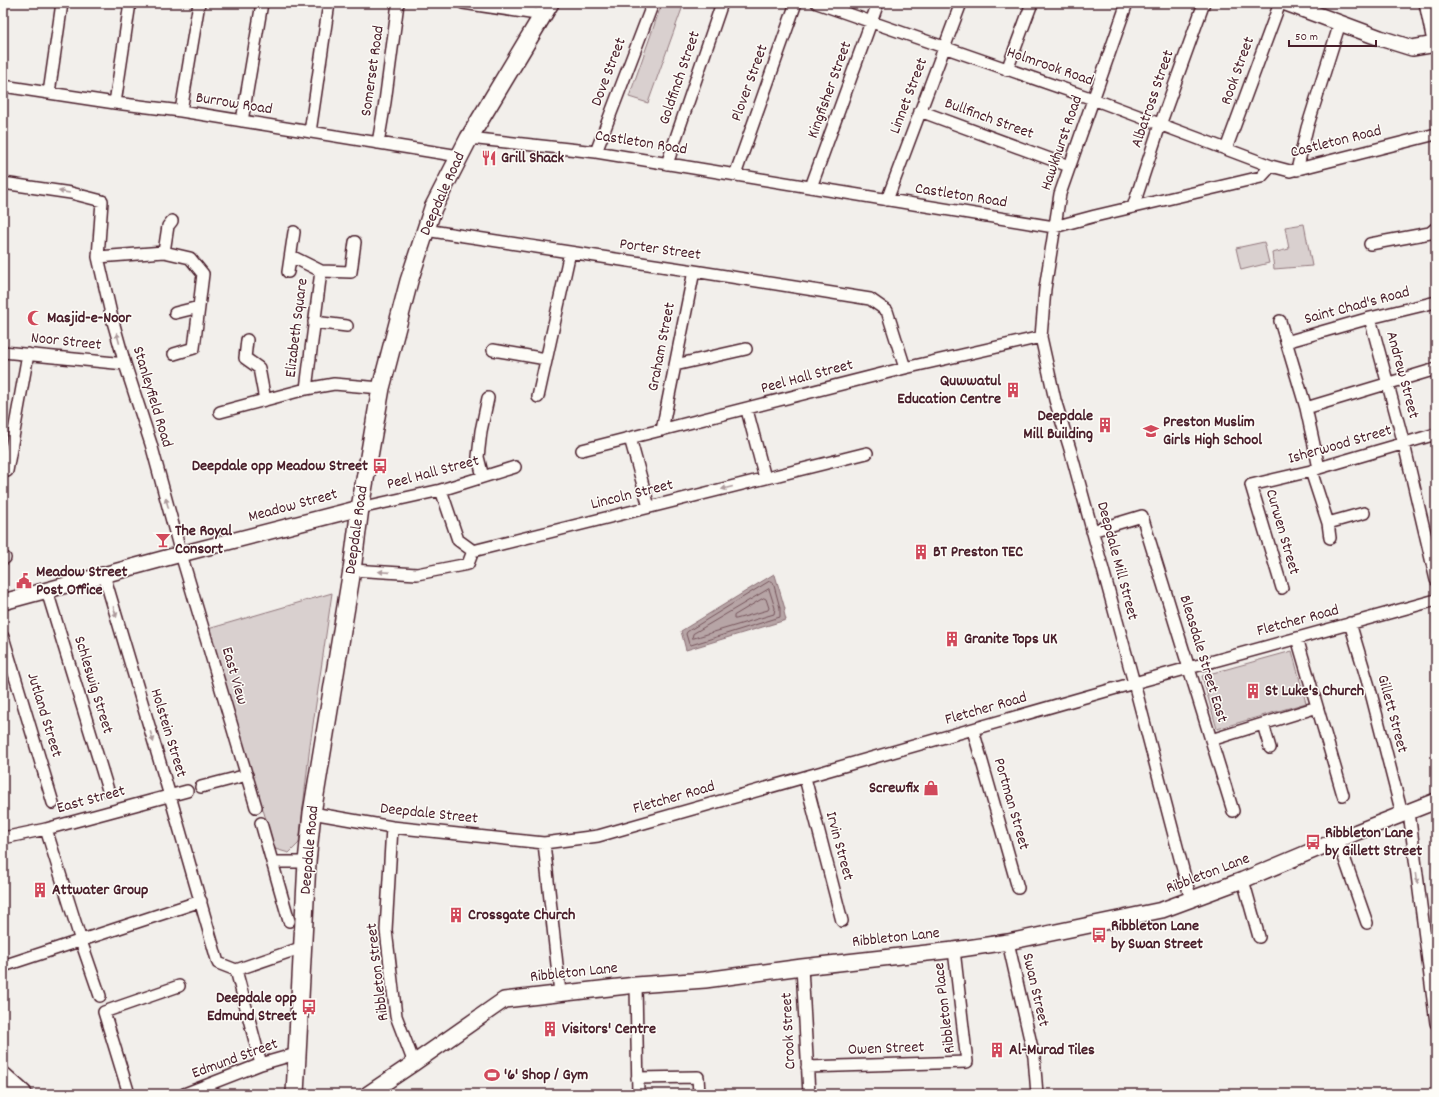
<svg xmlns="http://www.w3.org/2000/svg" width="1439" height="1097" font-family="Dekko,sans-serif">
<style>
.green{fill:#d9d0cf;stroke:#92787d}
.water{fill:#b7a5a6;stroke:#8b6f75}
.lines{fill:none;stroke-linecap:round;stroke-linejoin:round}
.shore{stroke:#76555c;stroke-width:1}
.street-casing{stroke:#4a1f2b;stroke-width:14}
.secondary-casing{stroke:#4a1f2b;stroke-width:18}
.primary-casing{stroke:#4a1f2b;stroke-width:20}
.highway-casing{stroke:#4a1f2b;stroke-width:22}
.street{stroke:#fdfcf7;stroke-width:11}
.secondary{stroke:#fdfcf7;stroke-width:15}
.primary{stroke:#fdfcf7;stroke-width:17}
.highway{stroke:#fdfcf7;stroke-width:19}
.oneway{fill:#ac999b}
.labels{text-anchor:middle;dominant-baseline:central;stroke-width:3;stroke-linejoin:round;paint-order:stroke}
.street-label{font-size:16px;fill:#4a1f2b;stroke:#fdfcf7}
.poi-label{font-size:16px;font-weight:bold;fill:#4a1f2b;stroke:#fdfcf7;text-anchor:start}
</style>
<rect width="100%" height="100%" fill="#f2efeb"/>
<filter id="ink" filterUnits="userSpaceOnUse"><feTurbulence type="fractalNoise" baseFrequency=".025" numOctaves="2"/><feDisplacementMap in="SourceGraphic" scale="8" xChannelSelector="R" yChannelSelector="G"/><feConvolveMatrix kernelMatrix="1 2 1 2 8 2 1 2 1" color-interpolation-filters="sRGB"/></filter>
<g filter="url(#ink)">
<path class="green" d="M662,3H684L648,103L629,97Z
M1304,224L1312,266L1274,269L1272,253L1289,249L1285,227Z
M1264,242L1269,263L1241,270L1236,248Z
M332,593L310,745L299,843L289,853L275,849L208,629Z
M1292,651L1306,703L1217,729L1202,676Z"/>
<path class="water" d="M774,574L775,575L785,609L784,612L786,620L686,650L681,631Z"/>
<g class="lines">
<path class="shore" d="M770,581L773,582L780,608V617L691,645L689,644L686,634L687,632Z
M769,589L775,608L774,614L694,638H692L693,634Z
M764,598L766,599L769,608L768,610L736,619H734V616Z"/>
<defs>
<path id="street" d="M463,3L543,15
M817,3L1093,99L1271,166
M1127,3L1060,194L1045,289L1041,337L1055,400L1070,449L1134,683L1191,900
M1007,70L1032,3
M3,86L115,103L181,111L459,156
M49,93L62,3
M115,103L130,3
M181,111L199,3
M920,111L1069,166
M242,121L262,3
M310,132L329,3
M469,138L596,152L1054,227L1095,216L1261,177L1271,166L1290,171L1436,134
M378,143L385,102L398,3
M1226,149L1280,3
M596,152L653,3
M667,164L722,3
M1297,170L1307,128L1340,23
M735,175L796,3
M3,183L71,193L102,201L98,257L112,318L125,364L151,444L181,554L256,807
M811,187L878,3
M887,200L961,3
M1133,207L1160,125L1204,3
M425,230L694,271L870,299L887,311L905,368
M1370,244L1430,233L1436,228
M164,252L168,226L172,221
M291,256L321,271L351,272L355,242
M98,257L164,252L190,258L203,274L199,307
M288,272L294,232
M1370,318L1404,444L1436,580
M1280,321L1306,408L1319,468
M314,322L347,326
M247,340L245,358L259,368L265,400
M1286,342L1370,318L1436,302
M493,350L546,359
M3,352L125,364
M174,354L194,348L199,307L175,313
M675,365L746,349
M306,389L321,271
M538,397L570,252
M1306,408L1436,369
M747,410L765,478
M220,412L306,389L334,384L381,388
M662,430L694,271
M630,438L649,507
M582,450L905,368L1041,337
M7,471L28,354
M1311,471L1328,523L1364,513
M483,477L478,457L481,431L488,398
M441,490L458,540L473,551L867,453
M360,508L441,490L515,467
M1328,523L1330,538
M1092,531L1142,516L1233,811
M3,558H5
M352,570L417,574L468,564L473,551
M104,575L170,796L218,963L236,970L261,1064
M1282,588L1251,485L1311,471L1319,468L1436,434
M47,591L108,790
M1350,623L1371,693L1402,814
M3,637L53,803
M1297,638L1343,795
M1263,724L1270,748
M973,730L1018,888
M1211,740L1311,709
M805,778L842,921
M201,787L247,775
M1409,812L1436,1023
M312,813L392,827L544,843L598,836L1134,683L1436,600
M261,823L289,921
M392,827L386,930L396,1016L414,1063
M46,829L81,941L100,996
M3,838L46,829L187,791
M1338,840L1367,923
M544,843L560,993
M272,862H307
M1243,880L1259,937
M1008,942L1034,1057L1037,1094
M3,966L201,901
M802,967L809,1094
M236,970L303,947
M636,985L638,1094
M807,1067L967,1062L954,950
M637,1078L698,1077L699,1094
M129,1094L104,1012L179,986
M184,1094L261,1064L296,1054"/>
<path id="secondary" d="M1286,3L1380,38L1412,48L1436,44
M1427,3L1436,46
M3,602L181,554L360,508
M368,1094L414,1063L504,1000L636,985L705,980L802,967L954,950L1008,942L1162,910L1243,880L1357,832L1436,801"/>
<path id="primary" d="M295,1094L307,862L312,813L352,570L360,508L381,388L409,281L433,208L469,138L550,3"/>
<path id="highway" d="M3,1077L22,1094"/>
</defs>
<use href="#street" class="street-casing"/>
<use href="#secondary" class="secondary-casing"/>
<use href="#primary" class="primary-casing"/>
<use href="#highway" class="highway-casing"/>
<use href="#street" class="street"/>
<use href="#secondary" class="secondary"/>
<use href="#primary" class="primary"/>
<use href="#highway" class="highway"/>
</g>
<defs><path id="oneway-solid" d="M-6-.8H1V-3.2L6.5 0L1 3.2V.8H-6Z"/></defs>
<g class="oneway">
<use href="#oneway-solid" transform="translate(64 192) rotate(-171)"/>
<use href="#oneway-solid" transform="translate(118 338) rotate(-105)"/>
<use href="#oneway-solid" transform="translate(727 488) rotate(166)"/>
<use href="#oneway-solid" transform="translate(167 503) rotate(-106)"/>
<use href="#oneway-solid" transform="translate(384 572) rotate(-176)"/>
<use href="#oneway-solid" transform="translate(115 612) rotate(73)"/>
<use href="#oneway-solid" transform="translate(152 737) rotate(73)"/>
<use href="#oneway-solid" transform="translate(1417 878) rotate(83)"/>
</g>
</g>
<defs>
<symbol id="restaurant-bare" viewBox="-9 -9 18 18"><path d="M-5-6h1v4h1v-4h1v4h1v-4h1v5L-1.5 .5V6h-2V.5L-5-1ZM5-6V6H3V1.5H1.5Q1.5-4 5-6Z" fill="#d1495b" stroke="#fdfcf7" stroke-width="2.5" paint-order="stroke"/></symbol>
<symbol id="mosque-bare" viewBox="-9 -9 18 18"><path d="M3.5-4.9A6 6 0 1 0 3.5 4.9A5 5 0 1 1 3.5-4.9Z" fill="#d1495b" stroke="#fdfcf7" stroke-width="2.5" paint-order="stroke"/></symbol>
<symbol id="building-bare" viewBox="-9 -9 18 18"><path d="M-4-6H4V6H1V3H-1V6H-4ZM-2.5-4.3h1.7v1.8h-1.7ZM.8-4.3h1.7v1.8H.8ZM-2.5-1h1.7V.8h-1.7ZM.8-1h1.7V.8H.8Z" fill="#d1495b" stroke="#fdfcf7" stroke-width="2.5" paint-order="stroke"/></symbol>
<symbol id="school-bare" viewBox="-9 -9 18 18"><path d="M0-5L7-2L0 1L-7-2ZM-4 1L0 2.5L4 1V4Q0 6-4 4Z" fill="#d1495b" stroke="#fdfcf7" stroke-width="2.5" paint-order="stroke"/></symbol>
<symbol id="bus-bare" viewBox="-9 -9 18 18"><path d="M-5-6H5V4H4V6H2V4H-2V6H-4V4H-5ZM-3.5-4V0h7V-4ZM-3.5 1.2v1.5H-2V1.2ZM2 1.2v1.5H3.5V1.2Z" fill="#d1495b" stroke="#fdfcf7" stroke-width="2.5" paint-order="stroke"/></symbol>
<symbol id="bar-bare" viewBox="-9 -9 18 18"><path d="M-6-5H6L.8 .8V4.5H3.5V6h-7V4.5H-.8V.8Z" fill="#d1495b" stroke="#fdfcf7" stroke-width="2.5" paint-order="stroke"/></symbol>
<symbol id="civic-bare" viewBox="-9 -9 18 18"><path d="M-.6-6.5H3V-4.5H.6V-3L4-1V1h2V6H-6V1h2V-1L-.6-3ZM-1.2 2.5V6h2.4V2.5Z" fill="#d1495b" stroke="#fdfcf7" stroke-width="2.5" paint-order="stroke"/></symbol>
<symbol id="shop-bare" viewBox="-9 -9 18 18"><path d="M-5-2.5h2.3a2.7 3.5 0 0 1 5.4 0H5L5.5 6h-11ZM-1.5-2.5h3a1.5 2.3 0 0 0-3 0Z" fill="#d1495b" stroke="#fdfcf7" stroke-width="2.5" paint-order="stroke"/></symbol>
<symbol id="stadium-bare" viewBox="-9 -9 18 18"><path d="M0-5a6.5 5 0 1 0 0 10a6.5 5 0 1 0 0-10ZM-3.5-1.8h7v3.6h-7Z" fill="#d1495b" stroke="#fdfcf7" stroke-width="2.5" paint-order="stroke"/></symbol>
</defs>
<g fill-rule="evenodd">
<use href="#restaurant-bare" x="478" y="147" width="22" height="22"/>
<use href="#mosque-bare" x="24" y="307" width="22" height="22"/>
<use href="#building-bare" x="1002" y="379" width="22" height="22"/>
<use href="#building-bare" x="1094" y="414" width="22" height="22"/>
<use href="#school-bare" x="1140" y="420" width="22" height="22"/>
<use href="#bus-bare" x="369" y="455" width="22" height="22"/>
<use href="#bar-bare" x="152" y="529" width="22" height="22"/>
<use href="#building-bare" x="910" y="541" width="22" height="22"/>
<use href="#civic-bare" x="13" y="570" width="22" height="22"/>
<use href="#building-bare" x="941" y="628" width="22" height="22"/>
<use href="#building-bare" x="1242" y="680" width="22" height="22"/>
<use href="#shop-bare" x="920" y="777" width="22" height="22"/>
<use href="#bus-bare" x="1302" y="831" width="22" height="22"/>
<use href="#building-bare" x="29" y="879" width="22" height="22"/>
<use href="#building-bare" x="445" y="904" width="22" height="22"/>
<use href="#bus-bare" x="1088" y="924" width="22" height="22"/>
<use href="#bus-bare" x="298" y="996" width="22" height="22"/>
<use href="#building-bare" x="539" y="1018" width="22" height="22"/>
<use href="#building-bare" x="986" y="1039" width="22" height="22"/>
<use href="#stadium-bare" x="481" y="1064" width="22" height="22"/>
</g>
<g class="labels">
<g class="street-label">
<text transform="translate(1050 67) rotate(19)">Holmrook Road</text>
<text transform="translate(373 71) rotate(-82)">Somerset Road</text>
<text transform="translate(1238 71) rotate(-70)">Rook Street</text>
<text transform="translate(609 72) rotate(-69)">Dove Street</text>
<text transform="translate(680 78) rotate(-71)">Goldfinch Street</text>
<text transform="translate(750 83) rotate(-70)">Plover Street</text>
<text transform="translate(830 90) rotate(-70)">Kingfisher Street</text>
<text transform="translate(909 96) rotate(-69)">Linnet Street</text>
<text transform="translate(1153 99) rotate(-71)">Albatross Street</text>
<text transform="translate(234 104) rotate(9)">Burrow Road</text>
<text transform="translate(989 119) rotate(20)">Bullfinch Street</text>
<text transform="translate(1336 142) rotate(-14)">Castleton Road</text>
<text transform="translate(641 143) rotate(9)">Castleton Road</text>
<text transform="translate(1062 143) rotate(-71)">Hawkhurst Road</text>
<text transform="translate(443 194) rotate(-66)">Deepdale Road</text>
<text transform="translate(961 196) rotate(9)">Castleton Road</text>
<text transform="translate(660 250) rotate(8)">Porter Street</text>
<text transform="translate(1357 306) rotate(-15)">Saint Chad's Road</text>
<text transform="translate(297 328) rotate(-83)">Elizabeth Square</text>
<text transform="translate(66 342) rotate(6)">Noor Street</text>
<text transform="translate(662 347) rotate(-79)">Graham Street</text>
<text transform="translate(1402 375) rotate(75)">Andrew Street</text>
<text transform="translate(807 377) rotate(-15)">Peel Hall Street</text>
<text transform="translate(152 397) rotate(73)">Stanleyfield Road</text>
<text transform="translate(1340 445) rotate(-16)">Isherwood Street</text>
<text transform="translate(433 473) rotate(-15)">Peel Hall Street</text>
<text transform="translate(632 495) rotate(-14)">Lincoln Street</text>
<text transform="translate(293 506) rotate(-15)">Meadow Street</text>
<text transform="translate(357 530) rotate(-82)">Deepdale Road</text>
<text transform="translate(1282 532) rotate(74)">Curwen Street</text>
<text transform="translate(1117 561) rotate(75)">Deepdale Mill Street</text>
<text transform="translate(1298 621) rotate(-15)">Fletcher Road</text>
<text transform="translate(1203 659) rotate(73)">Bleasdale Street East</text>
<text transform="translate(234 676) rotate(74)">East View</text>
<text transform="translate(93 685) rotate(73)">Schleswig Street</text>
<text transform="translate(986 709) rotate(-16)">Fletcher Road</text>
<text transform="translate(1392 714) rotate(75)">Gillett Street</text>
<text transform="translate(44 715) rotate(73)">Jutland Street</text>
<text transform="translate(168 733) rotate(73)">Holstein Street</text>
<text transform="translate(674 798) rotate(-16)">Fletcher Road</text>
<text transform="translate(91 800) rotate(-15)">East Street</text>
<text transform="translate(1011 804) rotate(74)">Portman Street</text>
<text transform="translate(429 814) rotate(6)">Deepdale Street</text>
<text transform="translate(839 846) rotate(75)">Irvin Street</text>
<text transform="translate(310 850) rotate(-85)">Deepdale Road</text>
<text transform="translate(1208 874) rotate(-21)">Ribbleton Lane</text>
<text transform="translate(896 938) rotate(-6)">Ribbleton Lane</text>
<text transform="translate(378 972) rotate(-97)">Ribbleton Street</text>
<text transform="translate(574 973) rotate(-6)">Ribbleton Lane</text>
<text transform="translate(1035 990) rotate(77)">Swan Street</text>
<text transform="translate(945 1008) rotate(-97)">Ribbleton Place</text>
<text transform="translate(789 1031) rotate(-93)">Crook Street</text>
<text transform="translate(886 1049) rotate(-2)">Owen Street</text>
<text transform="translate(235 1059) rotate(-20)">Edmund Street</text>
</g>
<g class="poi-label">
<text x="501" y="158">Grill Shack</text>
<text x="47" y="318">Masjid-e-Noor</text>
<text x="1001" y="381" text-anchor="end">Quwwatul<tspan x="1001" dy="18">Education Centre</tspan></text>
<text x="1093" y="416" text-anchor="end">Deepdale<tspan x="1093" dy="18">Mill Building</tspan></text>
<text x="1163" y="422">Preston Muslim<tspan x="1163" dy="18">Girls High School</tspan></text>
<text x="368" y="466" text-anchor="end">Deepdale opp Meadow Street</text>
<text x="175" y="531">The Royal<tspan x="175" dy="18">Consort</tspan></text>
<text x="933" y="552">BT Preston TEC</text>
<text x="36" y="572">Meadow Street<tspan x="36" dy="18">Post Office</tspan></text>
<text x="964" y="639">Granite Tops UK</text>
<text x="1265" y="691">St Luke's Church</text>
<text x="919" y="788" text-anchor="end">Screwfix</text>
<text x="1325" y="833">Ribbleton Lane<tspan x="1325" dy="18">by Gillett Street</tspan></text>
<text x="52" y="890">Attwater Group</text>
<text x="468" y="915">Crossgate Church</text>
<text x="1111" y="926">Ribbleton Lane<tspan x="1111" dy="18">by Swan Street</tspan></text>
<text x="297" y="998" text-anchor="end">Deepdale opp<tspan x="297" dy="18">Edmund Street</tspan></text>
<text x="562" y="1029">Visitors' Centre</text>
<text x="1009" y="1050">Al-Murad Tiles</text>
<text x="504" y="1075">'6' Shop / Gym</text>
</g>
</g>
<rect width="1439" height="1097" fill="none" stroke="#fdfcf7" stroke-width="16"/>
<rect x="8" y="8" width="1423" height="1081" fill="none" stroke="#4a1f2b" stroke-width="1.5" filter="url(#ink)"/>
<path d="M1289 40v6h87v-6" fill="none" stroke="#4a1f2b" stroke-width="2"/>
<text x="1295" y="40" font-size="12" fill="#4a1f2b" stroke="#fdfcf7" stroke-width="3" paint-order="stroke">50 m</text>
</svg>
